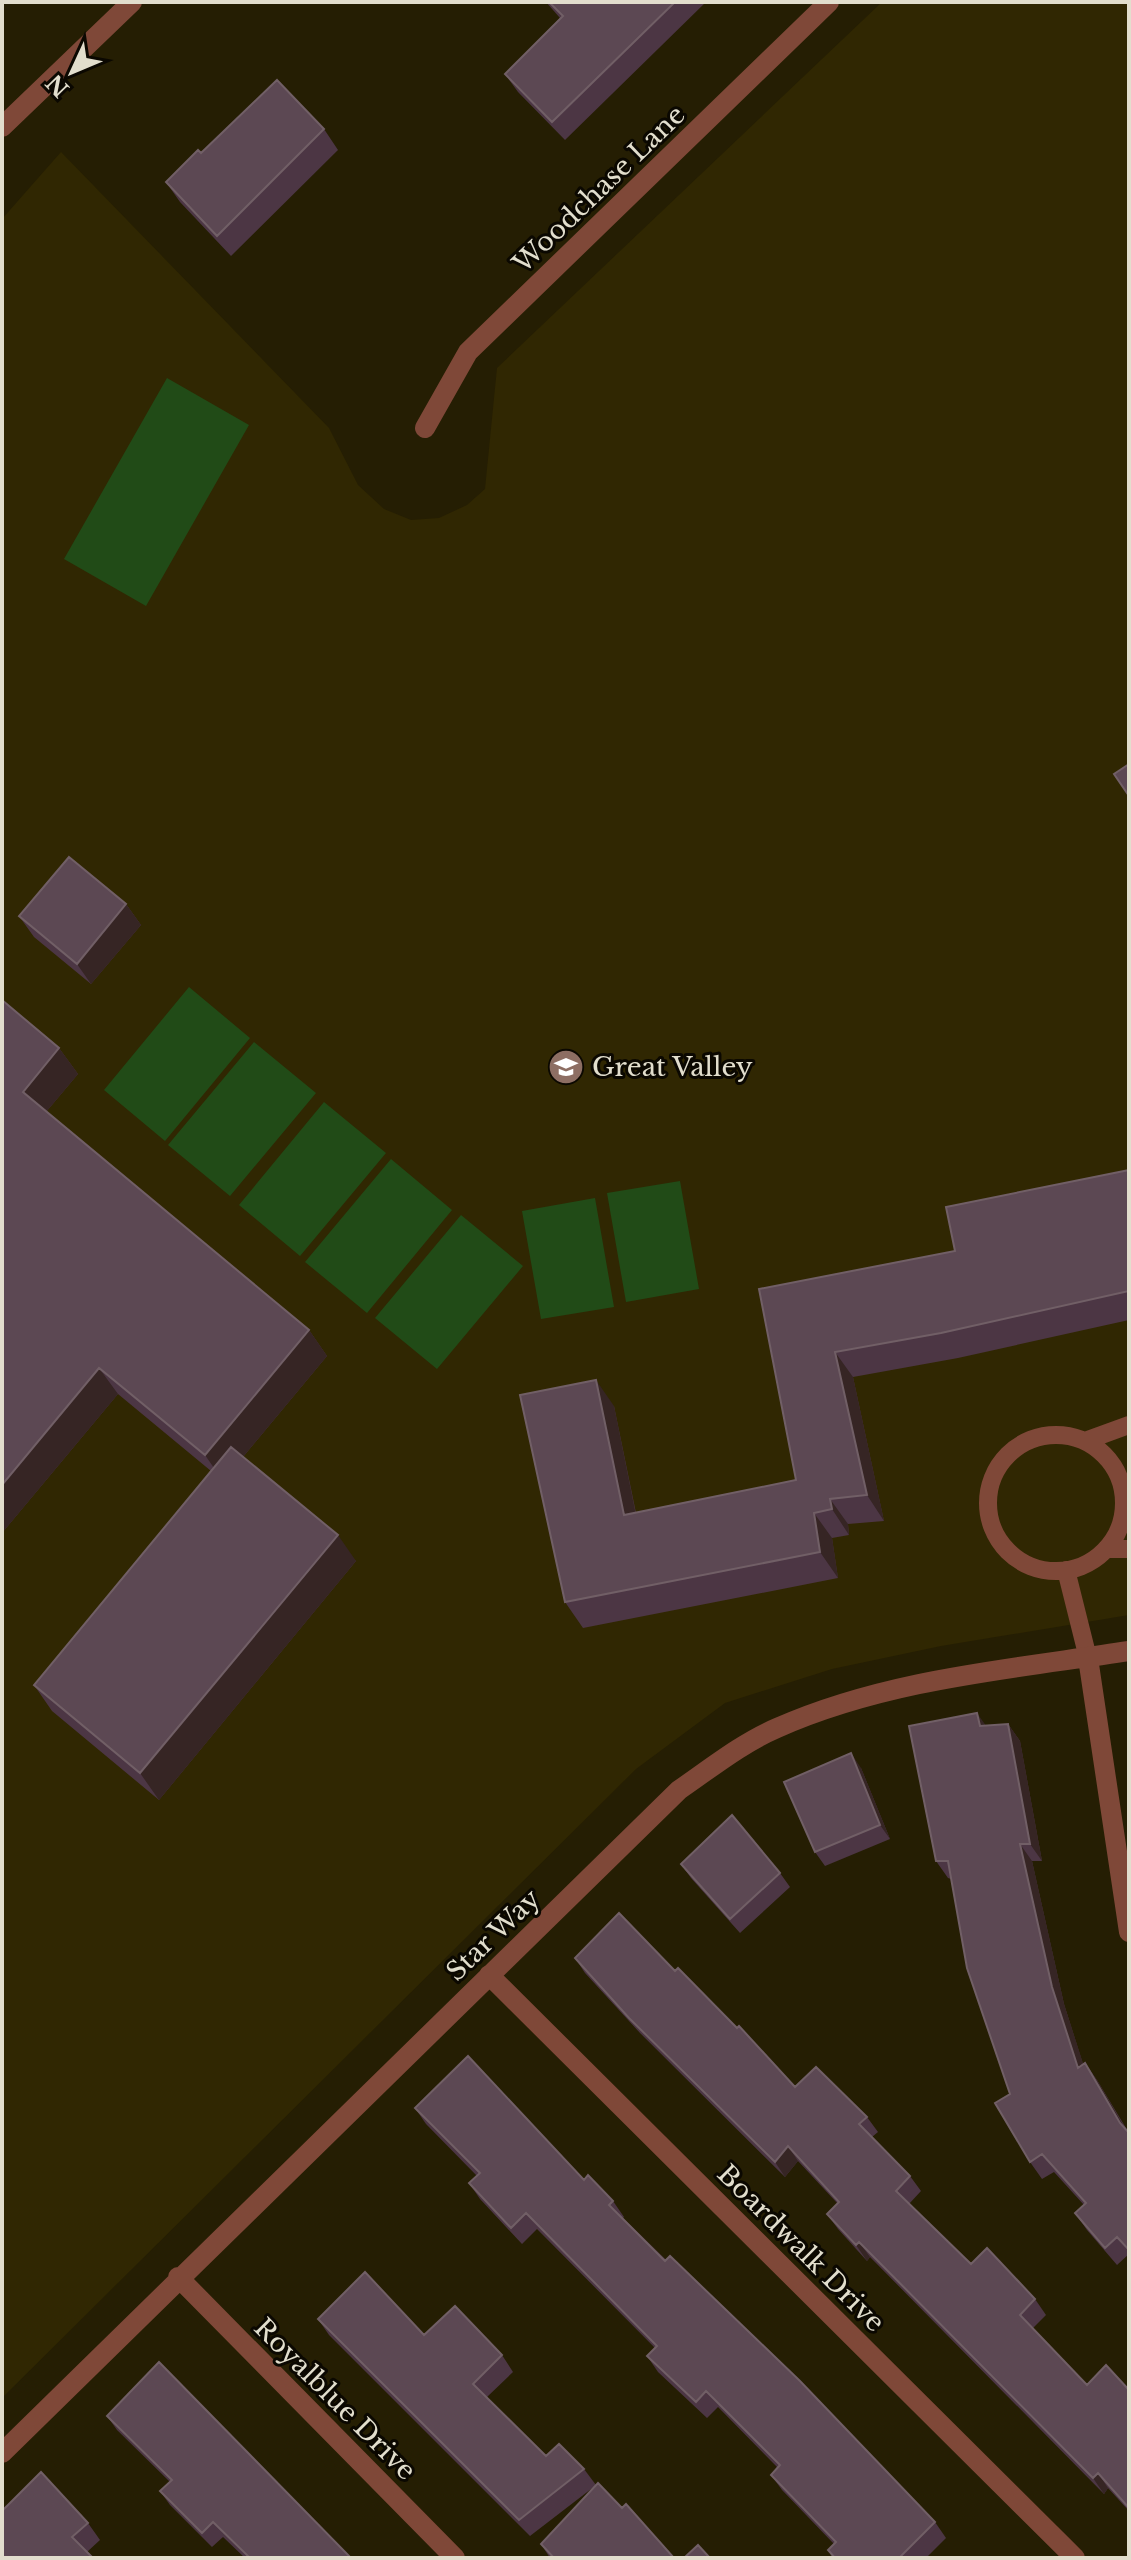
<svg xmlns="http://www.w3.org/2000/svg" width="1131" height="2560" font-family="'Libre Baskerville',serif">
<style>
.built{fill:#302702}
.green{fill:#214b17}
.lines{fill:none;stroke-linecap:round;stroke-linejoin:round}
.service{stroke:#7f4838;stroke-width:18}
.minor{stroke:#7f4838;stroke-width:20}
.wall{fill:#4c3644}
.shaded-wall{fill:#362524}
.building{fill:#5c4853;stroke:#715f66;stroke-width:2}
.labels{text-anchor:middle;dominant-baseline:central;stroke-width:6;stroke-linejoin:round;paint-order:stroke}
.street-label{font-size:26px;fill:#e2decd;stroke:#0b0801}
.poi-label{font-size:26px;fill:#e2decd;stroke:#0b0801;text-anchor:start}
</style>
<rect width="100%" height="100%" fill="#251e03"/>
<path class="built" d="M882,2H1129V1615L941,1646L832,1669L725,1703L636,1769L2,2398V219L61,152L329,428L358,485L384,509L411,520L439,518L467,505L485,489L497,368Z"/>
<path class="green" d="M167,378L249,425L146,606L64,559Z
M189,987L250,1038L165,1141L104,1090Z
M254,1042L316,1093L230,1196L168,1145Z
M324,1102L386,1153L300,1256L239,1205Z
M391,1159L452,1210L367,1313L305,1262Z
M680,1181L699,1289L626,1302L607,1193Z
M595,1198L614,1307L541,1319L522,1211Z
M461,1215L523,1266L437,1369L375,1318Z"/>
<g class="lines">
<path class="service" d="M988 1503a68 68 0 1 1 136 0a68 68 0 1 1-136 0Z
M1085,1441L1129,1425
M1107,1549H1129
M1066,1570L1088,1658"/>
<path class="minor" d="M2,127L132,2
M425,428L468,352L829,2
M1088,1658L1129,1932
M489,1975L1075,2558
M178,2277L455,2558
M2,2453L679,1790C711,1768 742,1743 777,1728C887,1679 1012,1669 1129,1651"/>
</g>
<path class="wall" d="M546,2H706L565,140L518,92L505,74L560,18Z
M324,129L338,150L231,256L180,202L166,182L201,153Z
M126,904L141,925L91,984L34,937L19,916Z
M2,1000L59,1048L78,1074L46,1112L309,1330L327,1356L243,1457L356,1561L159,1800L52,1711L34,1685L211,1471L118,1394L2,1533Z
M1129,1170V1320L958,1358L853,1377L884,1521L848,1524L849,1535L832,1538L838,1578L583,1628L565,1602L614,1406L636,1513L796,1480L759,1289L955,1251Z
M1008,1724L1020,1741L1042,1861H1032L1064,2004L1083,2064L1085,2063L1097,2080L1129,2133V2254L1117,2265L1087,2230L1075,2213L1084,2205L1054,2172L1042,2179L1030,2162L1010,2094L951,1879L948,1878L936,1861L986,1726Z
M861,1768L890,1839L825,1866L815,1852Z
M681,1864L780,1873L790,1887L740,1933L691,1878Z
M575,1958L675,1971L795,2087L867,2117L878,2132L872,2137L910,2176L921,2191L909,2204L971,2264L1035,2299L1046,2315L1033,2328L1087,2385L1129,2390V2511L1108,2488L1104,2494L870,2257L867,2261L838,2229L827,2214L838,2204L798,2161L785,2177L640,2033L585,1973Z
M415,2108L584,2180L613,2201L624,2217L623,2218L935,2522L946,2538L926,2558H833L828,2550L834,2544L782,2490L771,2475L778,2468L718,2407L707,2418L658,2372L647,2356L655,2348L537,2229L522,2244L480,2199L469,2183L477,2176L426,2124Z
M318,2319L424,2335L502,2355L513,2372L487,2397L546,2456L584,2469L596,2485L674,2558H550L541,2544L595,2486L530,2536L329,2335Z
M107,2416L351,2558H245L223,2537L212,2547L170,2505L160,2491L170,2482L117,2430Z
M88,2523L100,2540L87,2552L2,2558Z"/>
<path class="shaded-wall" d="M126,904L141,925L91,984L77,964Z
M59,1048L78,1074L41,1118L23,1092Z
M309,1330L327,1356L223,1481L205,1455Z
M835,1352L853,1377L884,1521L867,1495Z
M99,1368L118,1394L2,1533V1485Z
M596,1380L614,1406L641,1540L624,1515Z
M830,1499L848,1524L849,1535L832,1509Z
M814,1513L832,1538L838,1578L820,1552Z
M338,1535L356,1561L159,1800L140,1773Z
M977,1713L989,1730L980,1726Z
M1008,1724L1020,1741L1042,1861L1030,1844Z
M851,1753L861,1768L890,1839L880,1825Z
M1020,1844L1032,1861L1064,2004L1090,2085L1078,2068L1052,1987Z
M1085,2063L1097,2080L1129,2135L1120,2123Z
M788,2146L798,2161L785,2177L775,2162Z
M859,2242L870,2257L867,2261L856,2245Z
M1098,2473L1108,2488L1104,2494L1093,2478Z"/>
<path class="building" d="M549,2H675L552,122L505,74L563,16Z
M277,80L324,129L217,236L166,182L198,150L201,153Z
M1129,764V796L1114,774Z
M69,857L126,904L77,964L19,916Z
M2,1000L59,1048L23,1092L309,1330L205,1455L99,1368L2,1485Z
M1129,1170V1291L941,1333L835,1352L867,1495L830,1499L832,1509L814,1513L820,1552L565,1602L520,1395L596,1380L624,1515L796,1480L759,1289L955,1251L946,1207Z
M231,1447L338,1535L140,1773L34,1685Z
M977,1713L980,1726L1008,1724L1030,1844H1020L1052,1987L1078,2068L1085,2063L1120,2123L1129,2133V2250L1117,2237L1105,2248L1075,2213L1086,2203L1042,2154L1030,2162L995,2103L1010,2094L967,1968L948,1861H936L909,1726Z
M851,1753L880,1825L815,1852L784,1782Z
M732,1815L780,1873L730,1919L681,1864Z
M619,1913L675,1971L678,1968L737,2028L739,2026L795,2087L816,2067L867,2117L859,2124L910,2176L896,2191L971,2264L987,2248L1035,2299L1020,2315L1087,2385L1106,2365L1129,2390V2508L1098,2473L1093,2478L859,2242L856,2245L827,2214L839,2202L788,2146L775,2162L629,2018L575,1958Z
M468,2056L584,2180L588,2175L613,2201L609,2205L665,2261L670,2256L800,2381L935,2522L899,2558H835L828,2550L836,2542L771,2475L780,2465L706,2391L696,2402L647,2356L657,2346L526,2213L511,2228L469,2183L480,2173L415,2108Z
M365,2272L424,2335L455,2306L502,2355L473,2384L546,2456L559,2444L584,2469L519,2520L318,2319Z
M159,2362L351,2558H250L213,2522L202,2533L160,2491L172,2480L107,2416Z
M41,2472L88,2523L72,2537L93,2558H2V2511Z
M598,2483L622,2508L626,2504L674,2558H554L541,2544Z
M698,2545L710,2558H684Z"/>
<defs>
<symbol id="school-disc" viewBox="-11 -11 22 22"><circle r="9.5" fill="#8d6e63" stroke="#0b0801"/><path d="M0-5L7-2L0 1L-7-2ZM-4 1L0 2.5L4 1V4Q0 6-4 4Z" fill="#fff"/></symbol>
</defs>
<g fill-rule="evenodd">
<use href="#school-disc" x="546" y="1047" width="40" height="40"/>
</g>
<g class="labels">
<g class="street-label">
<text transform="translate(599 189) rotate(-44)">Woodchase Lane</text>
<text transform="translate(493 1935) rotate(-44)">Star Way</text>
<text transform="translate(801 2248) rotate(45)">Boardwalk Drive</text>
<text transform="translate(335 2399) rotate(45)">Royalblue Drive</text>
</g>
<g class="poi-label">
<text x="592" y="1067">Great Valley</text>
</g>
</g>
<rect width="1131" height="2560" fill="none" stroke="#e2decd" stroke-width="8"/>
<g transform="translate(72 72) rotate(226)" stroke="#0b0801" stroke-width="6" paint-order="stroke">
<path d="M0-6L14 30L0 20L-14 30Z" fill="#e2decd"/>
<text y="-12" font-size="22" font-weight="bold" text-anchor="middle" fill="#e2decd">N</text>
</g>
</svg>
